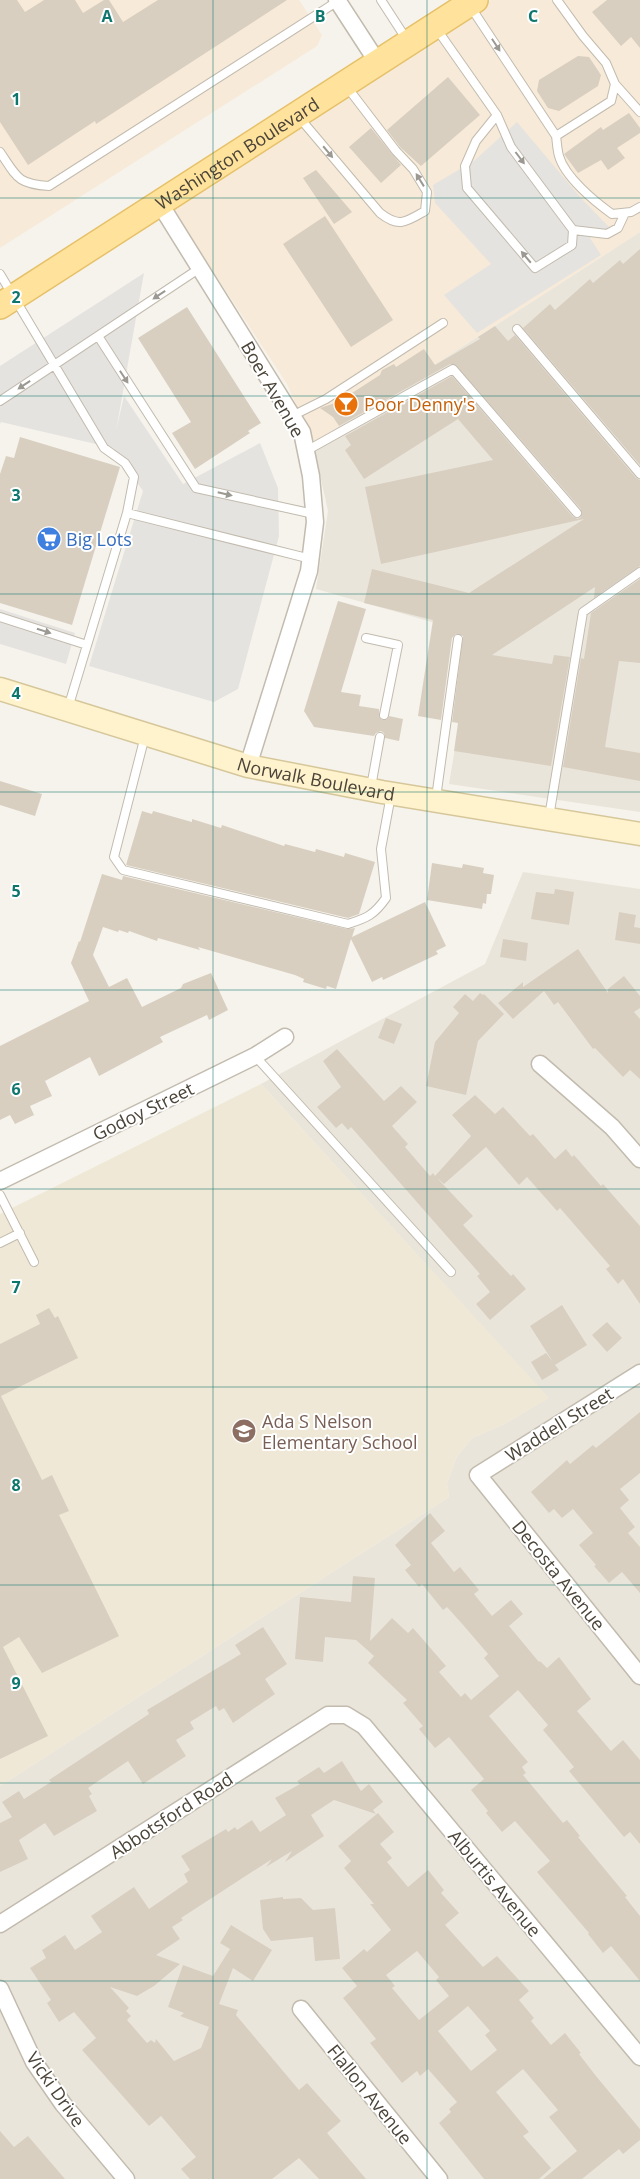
<svg xmlns="http://www.w3.org/2000/svg" width="640" height="2179" font-family="'Open Sans',sans-serif">
<style>
.residential{fill:#eae5da}
.commercial{fill:#f7ead8}
.education{fill:#efe8d6}
.parking{fill:#e5e3e0}
.building{fill:#d8cfc1;fill-rule:evenodd}
.lines{fill:none;stroke-linecap:round;stroke-linejoin:round}
.service-casing{stroke:#c2bbae;stroke-width:10}
.minor-casing{stroke:#c2bbae;stroke-width:19}
.secondary-casing{stroke:#d6c79b;stroke-width:25}
.primary-casing{stroke:#e6c16a;stroke-width:28}
.service{stroke:#fff;stroke-width:8}
.minor{stroke:#fff;stroke-width:16}
.secondary{stroke:#fff3cd;stroke-width:22}
.primary{stroke:#ffe39c;stroke-width:25}
.oneway{fill:#9c9892}
.grid{fill:none;stroke:#0f766e;stroke-width:1;stroke-opacity:0.55}
.labels{text-anchor:middle;dominant-baseline:central;stroke-width:4;stroke-linejoin:round;paint-order:stroke}
.street-label{font-size:18px;fill:#4b4439;stroke:#fff}
.food-label{font-size:18px;fill:#c56008;stroke:#fff;text-anchor:start}
.shop-label{font-size:18px;fill:#366cbe;stroke:#fff;text-anchor:start}
.education-label{font-size:18px;fill:#785e54;stroke:#fff;text-anchor:start}
.grid-label{font-size:16px;text-anchor:middle;font-weight:bold;fill:#0f766e;stroke:#fff;stroke-width:4;stroke-linejoin:round;paint-order:stroke}
</style>
<rect width="100%" height="100%" fill="#f6f3ec"/>
<path class="residential" d="M640,232V812L449,784L474,634L316,589L328,511L313,443Z
M523,872L640,889V2179H0V1786L449,1497L447,1483L457,1456L472,1438L504,1424L548,1398L261,1084L485,964Z"/>
<path class="commercial" d="M0,0H299L322,35L317,46L0,248Z
M491,0H640V232L313,443L287,384L171,207Z"/>
<path class="education" d="M261,1084L549,1398L504,1424L472,1438L457,1456L447,1483L449,1497L0,1786V1214Z"/>
<path class="parking" d="M517,122L581,198L609,227L590,238L601,255L477,333L444,295L491,264L435,203L433,185L475,160Z
M144,273L116,431L124,396L183,484L260,443L278,488L279,536L238,689L214,702L89,666L143,491L113,448L1,422L0,424V366Z
M0,609L75,633L66,664L0,644Z"/>
<path class="building" d="M0,0H17L25,12L44,0H75L83,13L104,0H109L123,22L158,0H287L96,124L95,121L28,165L0,122Z
M607,0H640V48L631,37L621,46L592,12Z
M578,56L589,57L601,75L598,86L559,111L548,108L537,91L539,80Z
M448,77L480,115L421,166L400,147L387,130Z
M629,113L640,128V133L617,148L625,158L608,170L601,160L578,173L564,154L601,127L603,130Z
M371,128L401,165L381,183L349,147Z
M316,170L352,212L334,224L303,178Z
M325,216L393,320L351,347L283,244Z
M640,249V465L523,328L550,304L555,310L590,279L593,283L620,260L623,264Z
M187,307L261,423L248,431L250,433L195,469L172,433L191,422L138,338Z
M495,326L508,341L515,335L636,478L640,480V566L594,598L595,587L492,655L552,664L554,655L570,657L551,766L454,751L458,723L452,722L463,636L456,634L452,638L441,720L418,716L433,620L364,603L372,569L469,593L584,519L381,564L365,487L493,460L458,419L364,479L345,450L351,445L345,436L452,376L573,517L578,519L581,517V509L455,364H450L339,426L333,417L320,408L338,402L380,375L382,370L394,364L396,367L424,349L435,365L480,339L478,337Z
M20,437L120,467L72,625L0,603V474L6,456L14,458Z
M640,579V663L619,661L605,747L640,753V781L563,767L581,658L584,659L591,613Z
M338,601L366,609L341,692L361,695L359,706L379,709V716L382,720H386L389,716L403,719L399,741L385,738L384,733L381,731L376,733L374,736L314,727L304,711Z
M0,781L42,794L35,816L0,805Z
M142,811L152,814L153,811L192,822V819L221,828L222,825L284,846L285,844L315,852L316,849L344,857L345,853L375,862L359,914L348,918L126,865Z
M432,863L462,868L463,864L484,868L483,873L494,875L491,894H487L486,904L483,903L482,909L427,900Z
M102,874L122,880L123,876L347,929L355,928L352,937L425,902L446,946L436,951L438,954L383,980L382,977L372,982L351,939L336,989L327,986L326,989L303,982L304,979L295,975L198,947L200,950L158,938L157,941L129,931L128,933L119,930L118,932L103,927L93,955L109,987L127,978L142,1007L181,988L183,984L211,973L228,1010L209,1020L207,1015L160,1037L163,1042L99,1076L90,1057L45,1081L52,1096L30,1106L34,1115L15,1124L10,1115L0,1120V1046L89,1001L71,963L79,941L80,942Z
M555,889L574,892L569,925L531,919L536,892L554,894Z
M619,912L636,915L634,927L640,928V944L615,940Z
M503,939L528,943L526,961L500,957Z
M578,949L608,993V989L624,976L640,996V1008L634,1012L640,1019V1079L630,1070L623,1077L595,1048L593,1049L558,1002L554,1005L544,991L513,1019L498,1003L523,982V987Z
M480,993L483,995L484,994L504,1014L478,1041L466,1095L426,1086L435,1042L459,1013L453,1007L465,994L473,1001Z
M386,1018L402,1024L394,1044L378,1038Z
M337,1049L384,1101L401,1086L417,1102L392,1126L408,1144L405,1147L430,1176L433,1173L435,1176L471,1136L452,1115L475,1095L495,1114L503,1107L530,1136L533,1134L555,1159L566,1149L572,1157L574,1155L601,1186L603,1184L640,1226V1304L623,1279L618,1284L606,1269L610,1266L560,1208L557,1211L527,1177L519,1185L486,1147L444,1184L437,1178L473,1216L463,1225L511,1276L513,1274L526,1289L490,1320L476,1304L490,1292L477,1276L480,1274L351,1127L348,1130L342,1123L336,1128L317,1107L341,1087L323,1061Z
M562,1305L587,1345L555,1365L559,1370L542,1380L531,1362L546,1353L553,1362L530,1326Z
M49,1308L55,1318L58,1316L78,1358L1,1396L42,1480L52,1475L69,1511L59,1515L119,1636L42,1673L19,1637L3,1647L48,1736L0,1759V1344L40,1324L36,1315Z
M607,1322L622,1338L607,1352L592,1335Z
M640,1412V1473L620,1489L629,1500L620,1508L635,1527L628,1533L640,1547V1593L622,1572L609,1583L594,1566L596,1565L579,1545L593,1533L573,1509L562,1518L554,1509L549,1513L531,1492L567,1460L570,1464L593,1445L596,1448Z
M430,1513L445,1531L431,1543L454,1572L460,1567L479,1590L474,1594L492,1616L511,1600L523,1614L509,1626L539,1662L540,1661L547,1668L559,1657L591,1699L577,1711L611,1751L623,1740L640,1760V1844L630,1832L624,1837L569,1771L574,1767L543,1730L548,1725L518,1690L489,1716L528,1762L522,1767L526,1773L523,1775L563,1823L567,1820L580,1836L578,1837L627,1896L625,1897L640,1916V1981L611,1946L603,1953L588,1934L589,1933L537,1872L550,1861L515,1821L502,1832L486,1813L488,1811L471,1790L484,1779L449,1737L435,1748L419,1729L423,1726L403,1703L407,1700L368,1663L374,1656L356,1640L325,1637L323,1662L295,1659L300,1597L351,1602L353,1576L375,1578L370,1641L392,1618L408,1633L413,1628L446,1666L439,1672L461,1697L465,1693L471,1700L499,1676L484,1658L488,1654L464,1626L447,1607L443,1610L422,1584L419,1587L405,1570L411,1565L395,1545Z
M263,1627L287,1664L265,1679L275,1694L233,1723L224,1708L219,1711L216,1706L190,1722L194,1729L176,1740L186,1756L143,1784L128,1761L88,1788L92,1794L89,1796L97,1811L54,1836L45,1823L19,1840L28,1859L0,1872V1823L12,1817L2,1802L19,1791L24,1799L51,1782L49,1780L149,1714L147,1710L241,1654L235,1645Z
M342,1761L361,1791L369,1784L383,1802L373,1810L376,1814L334,1800L311,1815L324,1836L285,1862L292,1851L266,1867L272,1859L181,1918L183,1920L172,1927L180,1939L156,1955L180,1964L154,1986L137,1996L110,1987L129,2008L126,2011L131,2016L127,2020L147,2043L151,2040L155,2043L156,2039L174,2061L201,2048L209,2027L180,2016L184,2013L168,2007L183,1965L213,1976L230,1949L220,1943L231,1925L272,1950L253,1981L233,1968L219,2004L238,2010L236,2015L299,2090L307,2083L341,2121L327,2133L366,2179H319L299,2158L272,2179H190L181,2169L196,2157L161,2116L149,2126L97,2067L82,2050L96,2038L74,2012L59,2022L47,2003L51,2000L30,1968L46,1958L42,1950L65,1935L75,1950L102,1932L91,1916L134,1887L149,1909L188,1882L184,1874L190,1870L181,1856L226,1829L228,1832L235,1827L237,1830L252,1820L260,1832L286,1815L275,1798L300,1784L297,1781L319,1767L324,1773Z
M378,1813L394,1832L380,1844L392,1858L387,1862L408,1887L428,1870L444,1890L441,1893L459,1913L445,1925L483,1967L497,1956L529,1991L519,2000L534,2018L531,2021L551,2045L565,2033L581,2053L579,2054L596,2076L640,2129V2140L623,2154L619,2149L582,2179H543L577,2151L549,2117L558,2110L523,2069L496,2092L529,2132L523,2136L551,2168L539,2179H484L439,2123L451,2112L449,2109L457,2102L428,2069L420,2076L417,2071L402,2083L370,2043L376,2039L343,1998L357,1986L342,1968L364,1949L367,1952L391,1930L370,1904H374L344,1868L351,1861L338,1846ZM417,1951L439,1977L436,1980L449,1996L419,2020L392,1988L395,1986L386,1975ZM468,2006L490,2031L485,2035L497,2050L471,2071L438,2031Z
M283,1897V1899L301,1898L313,1910L335,1908L340,1959L315,1961L313,1937L271,1941L263,1929L260,1900Z
M0,2131L14,2147L28,2136L65,2179H0Z"/>
<g class="lines">
<defs>
<path id="service" d="M381,0L407,40
M470,6L556,136C557,142 557,149 559,156C565,177 594,201 612,214L631,212L640,207
M436,28L497,115L511,147L573,230L572,245L535,268L467,188L465,166L476,141L497,115
M615,84L640,112
M298,116L380,213C399,228 406,222 425,211L427,192L413,169L396,151L347,87
M556,136L611,101L615,84L606,63L583,36L557,0
M0,152C17,177 17,184 49,186L338,1
M573,230L607,234L618,228L625,213
M0,274L104,448L125,463L134,477L127,513L68,708
M517,329L640,474
M98,336L196,488L314,514
M0,401L200,268
M292,416L326,399L443,323
M306,451L453,369L577,513
M127,513L311,559
M0,617L87,645
M366,638L398,645L384,715
M145,736L114,857L123,870L348,924C367,918 374,915 386,898L381,849L391,795
M371,787L380,737
M436,798L458,639
M549,817L583,612L640,572
M255,1056L451,1272
M0,1195L34,1262
M0,1243L20,1233"/>
<path id="minor" d="M337,0L378,63
M160,204L302,432L311,476L315,522L309,571L248,766
M540,1064L612,1127L640,1159
M0,1181L255,1056L285,1037
M640,1373L478,1475L640,1676
M0,1924L328,1715H346L364,1726L640,2057
M0,1989L34,2062L63,2104L126,2179
M301,2009L439,2179"/>
<g id="secondary">
<path id="s1" d="M0,689L248,766L382,792L640,834"/>
</g>
<g id="primary">
<path id="s2" d="M0,306L475,0"/>
</g>
</defs>
<use href="#service" class="service-casing"/>
<use href="#minor" class="minor-casing"/>
<use href="#secondary" class="secondary-casing"/>
<use href="#primary" class="primary-casing"/>
<use href="#service" class="service"/>
<use href="#minor" class="minor"/>
<use href="#secondary" class="secondary"/>
<use href="#primary" class="primary"/>
</g>
<defs><path id="oneway-solid" d="M-6-.8H1V-3.2L6.5 0L1 3.2V.8H-6Z" transform="scale(1.25)"/></defs>
<g class="oneway">
<use href="#oneway-solid" transform="translate(496 45) rotate(57)"/>
<use href="#oneway-solid" transform="translate(328 152) rotate(50)"/>
<use href="#oneway-solid" transform="translate(520 158) rotate(53)"/>
<use href="#oneway-solid" transform="translate(420 180) rotate(-122)"/>
<use href="#oneway-solid" transform="translate(526 257) rotate(-130)"/>
<use href="#oneway-solid" transform="translate(159 295) rotate(146)"/>
<use href="#oneway-solid" transform="translate(124 377) rotate(57)"/>
<use href="#oneway-solid" transform="translate(24 385) rotate(146)"/>
<use href="#oneway-solid" transform="translate(225 494) rotate(13)"/>
<use href="#oneway-solid" transform="translate(44 631) rotate(18)"/>
</g>
<path class="grid" d="M213,0V2179M427,0V2179M0,198H640M0,396H640M0,594H640M0,792H640M0,990H640M0,1189H640M0,1387H640M0,1585H640M0,1783H640M0,1981H640"/>
<defs>
<symbol id="bar-disc" viewBox="-11 -11 22 22"><circle r="9.5" fill="#e8710a" stroke="#fff"/><path d="M-6-5H6L.8 .8V4.5H3.5V6h-7V4.5H-.8V.8Z" fill="#fff"/></symbol>
<symbol id="supermarket-disc" viewBox="-11 -11 22 22"><circle r="9.5" fill="#3f7fe0" stroke="#fff"/><path d="M-6-5.5h2.5l.6 2H6L4.5 2H-2.5L-4.4-4H-6ZM-1.5 3.2a1.3 1.3 0 1 0 .1 0ZM3 3.2a1.3 1.3 0 1 0 .1 0Z" fill="#fff"/></symbol>
<symbol id="school-disc" viewBox="-11 -11 22 22"><circle r="9.5" fill="#8d6e63" stroke="#fff"/><path d="M0-5L7-2L0 1L-7-2ZM-4 1L0 2.5L4 1V4Q0 6-4 4Z" fill="#fff"/></symbol>
</defs>
<g fill-rule="evenodd">
<use href="#bar-disc" x="332" y="390" width="28" height="28"/>
<use href="#supermarket-disc" x="35" y="525" width="28" height="28"/>
<use href="#school-disc" x="230" y="1417" width="28" height="28"/>
</g>
<g class="labels">
<g class="street-label">
<text stroke="none"><textPath href="#s2" startOffset="282">Washington Boulevard</textPath></text>
<text transform="translate(273 389) rotate(60)">Boer Avenue</text>
<text stroke="none"><textPath href="#s1" startOffset="329">Norwalk Boulevard</textPath></text>
<text transform="translate(143 1111) rotate(-26)">Godoy Street</text>
<text transform="translate(559 1424) rotate(-32)">Waddell Street</text>
<text transform="translate(559 1575) rotate(51)">Decosta Avenue</text>
<text transform="translate(171 1815) rotate(-33)">Abbotsford Road</text>
<text transform="translate(495 1883) rotate(50)">Alburtis Avenue</text>
<text transform="translate(56 2089) rotate(55)">Vicki Drive</text>
<text transform="translate(370 2094) rotate(51)">Flallon Avenue</text>
</g>
<g class="food-label">
<text x="364" y="404">Poor Denny's</text>
</g>
<g class="shop-label">
<text x="66" y="539">Big Lots</text>
</g>
<g class="education-label">
<text x="262" y="1421">Ada S Nelson<tspan x="262" dy="21">Elementary School</tspan></text>
</g>
</g>
<g class="grid-label">
<text x="107" y="22">A</text>
<text x="320" y="22">B</text>
<text x="533" y="22">C</text>
<text x="16" y="105">1</text>
<text x="16" y="303">2</text>
<text x="16" y="501">3</text>
<text x="16" y="699">4</text>
<text x="16" y="897">5</text>
<text x="16" y="1095">6</text>
<text x="16" y="1293">7</text>
<text x="16" y="1491">8</text>
<text x="16" y="1689">9</text>
</g>
</svg>
